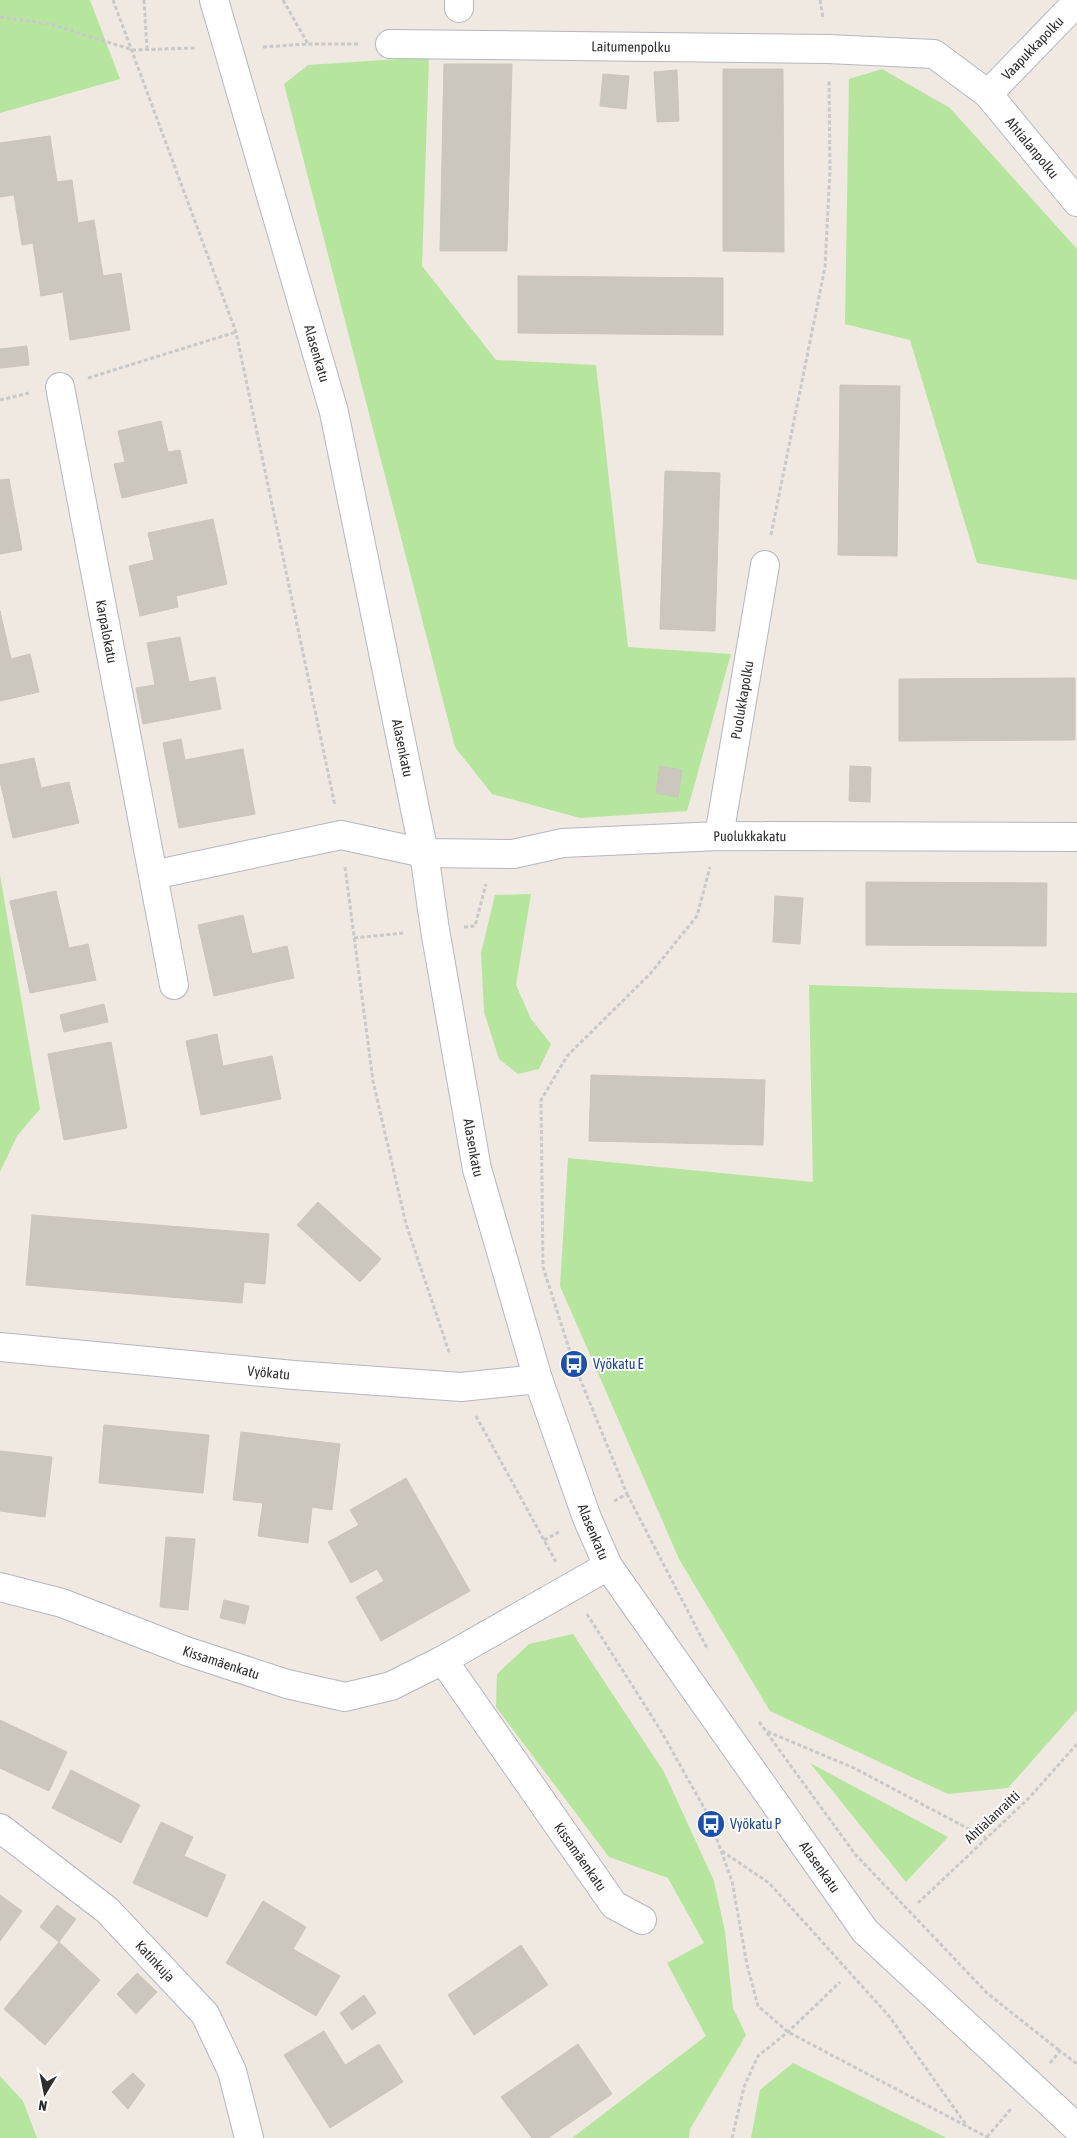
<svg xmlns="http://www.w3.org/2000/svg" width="1077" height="2138" font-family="'Asap Condensed',sans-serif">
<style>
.green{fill:#b6e59e}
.building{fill:#cbc7bf;stroke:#cbc5ba}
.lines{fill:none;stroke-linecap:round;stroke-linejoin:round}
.minor-casing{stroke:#b4b7c1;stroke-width:30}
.path{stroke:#c9c9c9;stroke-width:3;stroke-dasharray:4 2.5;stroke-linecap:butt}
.minor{stroke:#fff;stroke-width:28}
.labels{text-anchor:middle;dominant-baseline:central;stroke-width:4;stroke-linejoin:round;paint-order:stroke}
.street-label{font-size:14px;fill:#2e2e2e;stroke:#fff}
.transit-label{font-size:14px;fill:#164399;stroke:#fff;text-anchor:start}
</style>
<rect width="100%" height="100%" fill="#efe9e1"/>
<path class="green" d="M0,0H90L120,79L0,113Z
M429,57L422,266L496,360L596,365L628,647L731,654L687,811L580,818L492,794L455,747L284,84L308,65Z
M882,69L950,108L1077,249V580L977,563L910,340L845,324L849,79Z
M0,875L40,1109L17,1136L0,1172Z
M531,894L516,985L531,1019L551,1044L539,1069L518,1074L499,1059L484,1012L481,953L495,895Z
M809,985L1077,993V1710L1008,1788L948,1794L770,1711L679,1559L560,1286L568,1158L813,1182Z
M573,1634L664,1772L714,1881L725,1932L733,2008L746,2035L690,2129L689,2138H572L706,2036L667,1963L704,1943L668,1878L609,1857L496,1707L497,1674L529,1644Z
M810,1763L948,1837L906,1882Z
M793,2063L947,2138H751L760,2090Z
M0,2076L23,2101L37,2138H0Z"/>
<path class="building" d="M444,64H512L507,251H440Z
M723,69H783L784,252L723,251Z
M677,70L679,121L657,122L654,72Z
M603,74L629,76L626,109L600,106Z
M50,136L57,182L72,180L78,223L94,220L103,276L121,273L130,330L70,340L63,292L41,296L33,243L22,245L14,195L0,197V143Z
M518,276L723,278V335L518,333Z
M27,346L29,365L0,368V349Z
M840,385L900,386L897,556L838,555Z
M161,421L168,452L180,450L187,483L122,498L114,464L125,462L118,431Z
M665,471L720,473L715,631L660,629Z
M9,479L22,550L0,554V480Z
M213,519L227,584L176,596L178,607L140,616L129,566L154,560L148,533Z
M0,611L11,659L30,654L39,692L0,701Z
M180,637L189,682L215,677L221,709L143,724L136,688L155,685L147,643Z
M1075,678V740L899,741V679Z
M181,739L185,760L243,749L255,814L179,828L163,743Z
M34,758L41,788L69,782L79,823L13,838L0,781V765Z
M660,766L682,770L678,797L656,793Z
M850,766L871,767L870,802L849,801Z
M866,882L1047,883L1046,946L866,945Z
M56,891L69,948L88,944L96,980L30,993L10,901Z
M775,896L803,898L800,944L773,942Z
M243,915L252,954L287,946L294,978L214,996L198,925Z
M104,1004L108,1022L64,1032L60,1015Z
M217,1034L223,1066L272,1056L281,1099L201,1115L186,1041Z
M111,1042L127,1128L64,1140L48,1054Z
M591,1075L765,1080L763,1145L589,1141Z
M318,1202L381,1259L360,1282L297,1225Z
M32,1215L269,1234L265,1284L244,1282L242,1303L26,1285Z
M104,1425L209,1435L203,1493L99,1483Z
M241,1432L340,1444L332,1510L312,1507L308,1543L258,1536L263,1503L233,1500Z
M0,1451L52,1457L45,1517L0,1511Z
M406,1478L470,1591L381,1641L356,1597L384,1581L377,1569L351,1583L328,1542L359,1525L350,1510Z
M166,1537L195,1539L188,1610L160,1607Z
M224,1600L249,1606L245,1624L220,1618Z
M0,1720L67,1752L49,1791L0,1768Z
M71,1770L140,1805L121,1843L52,1808Z
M161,1822L193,1837L184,1856L226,1875L207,1917L133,1883Z
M0,1895L22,1911L0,1941Z
M263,1901L306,1927L293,1949L340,1976L316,2016L226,1963Z
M57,1905L76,1919L59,1942L40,1927Z
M59,1942L100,1980L45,2045L4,2009Z
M521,1945L548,1985L474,2035L448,1995Z
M137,1973L157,1992L136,2014L117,1994Z
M364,1995L376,2013L352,2030L340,2013Z
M324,2031L345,2065L379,2044L403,2082L330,2128L284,2055Z
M578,2044L612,2094L548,2138H532L501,2097Z
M133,2073L145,2085L128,2109L112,2092Z"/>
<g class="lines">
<defs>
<g id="minor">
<path id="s1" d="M214,0L334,412L424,853L435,930L477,1169L538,1379L587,1518L608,1566L865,1931L1077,2128"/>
<path d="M459,8V0"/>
<path id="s2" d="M390,44L828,49L934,54L988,94L1077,202"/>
<path id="s3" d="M988,94L1077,2"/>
<path id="s4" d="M60,387L153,875L341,835L424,853L513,854L563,843L719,836L1077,837"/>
<path id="s5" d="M719,836L765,565"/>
<path d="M153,875L174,985"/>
<path id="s6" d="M0,1347L294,1375L461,1387L538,1379"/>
<path id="s7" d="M0,1587L62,1603L186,1651L287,1684L345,1697L391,1686L443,1660L608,1566"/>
<path id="s8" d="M443,1660L614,1905L642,1920"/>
<path id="s9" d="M0,1828L107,1910L205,2014L232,2071L249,2138"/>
</g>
</defs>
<use href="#minor" class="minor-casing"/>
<path class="path" d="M113,0L236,332L335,806
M144,0L147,49
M283,0L308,44
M820,0L823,18
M0,17L50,24L133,50L195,48
M263,47L308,44H359
M88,378L236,332
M0,400L29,393
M771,535L825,267L830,170L829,79
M345,867L373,1081L406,1224L450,1355
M464,927L475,926L486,884
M354,938L404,933
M476,1416L556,1562
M627,1494L708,1650
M614,1501L627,1494L574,1364L543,1267L541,1100L567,1056L650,974L697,916L710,867
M544,1540L559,1532
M587,1614L661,1731L708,1815L732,1881L747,1965L758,2006L788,2032L989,2138
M759,1722L766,1731L854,1768L986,1838
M767,1733L855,1854L987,1993L1060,2051
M722,1851L769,1883L889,2016L967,2126
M918,1903L1029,1798L1077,1744
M1050,2063L1060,2051L1077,2064
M987,2137L1011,2109
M732,2138L744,2087L758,2056L788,2032L840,1982"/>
<use href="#minor" class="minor"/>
</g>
<defs>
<symbol id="bus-disc" viewBox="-11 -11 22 22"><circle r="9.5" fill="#1a4fb4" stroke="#fff"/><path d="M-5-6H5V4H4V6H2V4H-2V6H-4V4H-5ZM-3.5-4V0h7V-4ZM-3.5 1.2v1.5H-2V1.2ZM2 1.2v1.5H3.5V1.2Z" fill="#fff"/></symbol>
</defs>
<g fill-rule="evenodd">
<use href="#bus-disc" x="558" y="1348" width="32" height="32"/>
<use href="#bus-disc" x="695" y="1808" width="32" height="32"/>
</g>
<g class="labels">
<g class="street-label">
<text stroke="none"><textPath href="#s2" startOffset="241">Laitumenpolku</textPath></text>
<text stroke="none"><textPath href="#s3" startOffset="64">Vaapukkapolku</textPath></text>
<text stroke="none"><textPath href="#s2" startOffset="681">Ahtialanpolku</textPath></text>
<text stroke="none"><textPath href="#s1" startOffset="368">Alasenkatu</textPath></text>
<text stroke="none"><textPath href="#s4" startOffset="249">Karpalokatu</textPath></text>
<text stroke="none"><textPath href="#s5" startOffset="138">Puolukkapolku</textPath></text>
<text stroke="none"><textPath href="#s1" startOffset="772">Alasenkatu</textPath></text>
<text stroke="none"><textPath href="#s4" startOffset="1101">Puolukkakatu</textPath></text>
<text stroke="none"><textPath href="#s1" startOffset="1178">Alasenkatu</textPath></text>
<text stroke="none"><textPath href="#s6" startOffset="270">Vyökatu</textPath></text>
<text stroke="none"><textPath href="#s1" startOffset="1581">Alasenkatu</textPath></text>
<text stroke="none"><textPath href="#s7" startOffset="234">Kissamäenkatu</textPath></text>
<text transform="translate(992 1817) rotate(-43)">Ahtialanraitti</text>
<text stroke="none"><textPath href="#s8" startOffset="240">Kissamäenkatu</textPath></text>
<text stroke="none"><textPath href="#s1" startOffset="1986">Alasenkatu</textPath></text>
<text stroke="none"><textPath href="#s9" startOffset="205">Katinkuja</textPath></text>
</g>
<g class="transit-label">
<text x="593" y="1364">Vyökatu E</text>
<text x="730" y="1824">Vyökatu P</text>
</g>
</g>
<g transform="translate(45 2093) rotate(190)" stroke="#ffffff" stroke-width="4" paint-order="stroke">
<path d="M0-4L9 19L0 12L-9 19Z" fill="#2e2e2e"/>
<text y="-8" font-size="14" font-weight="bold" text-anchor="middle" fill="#2e2e2e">N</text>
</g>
</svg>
